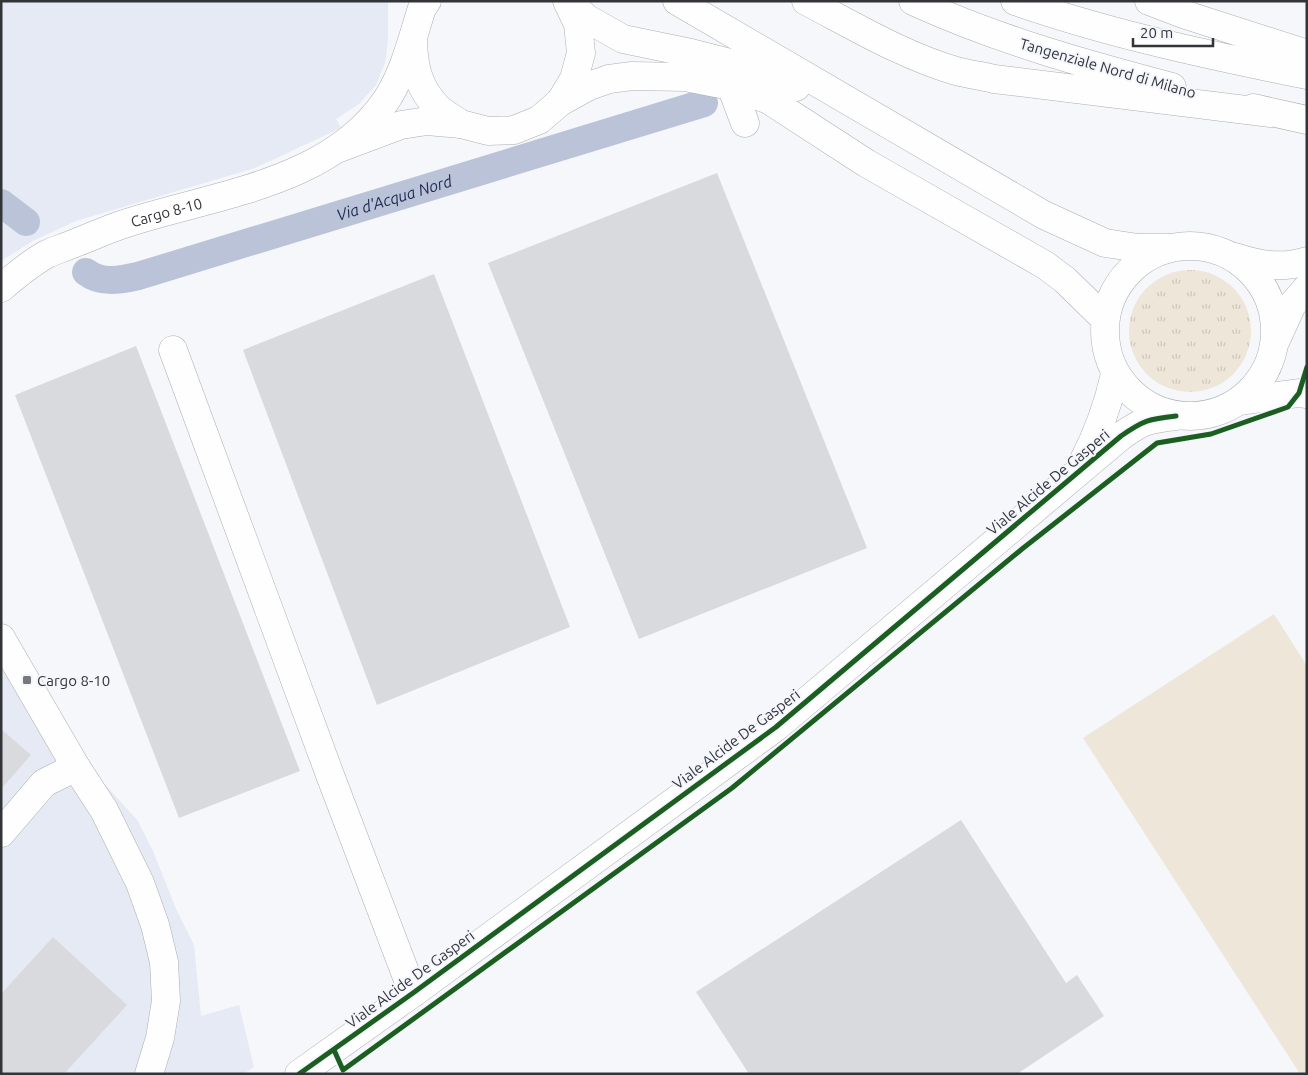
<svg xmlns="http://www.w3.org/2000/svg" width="1308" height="1075" font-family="Ubuntu,sans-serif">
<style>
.built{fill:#e6eaf4}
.grass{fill:url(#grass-tufts)}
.pitch{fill:#eee6d9}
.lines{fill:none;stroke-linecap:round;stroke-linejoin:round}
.canal{stroke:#bbc3d9;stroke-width:28}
.building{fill:#d8dadd}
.minor-casing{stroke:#adaeb1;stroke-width:29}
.highway-casing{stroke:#adaeb1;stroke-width:29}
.minor{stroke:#fefefe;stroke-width:28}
.highway{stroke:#fefefe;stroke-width:28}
.cycleway-casing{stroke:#f3f6fd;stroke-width:8}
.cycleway{stroke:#1b5e20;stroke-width:5}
.poi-dot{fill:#77787c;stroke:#f3f6fd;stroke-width:2}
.labels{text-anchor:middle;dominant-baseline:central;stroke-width:4;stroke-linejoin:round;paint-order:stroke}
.street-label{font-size:15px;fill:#333438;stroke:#f3f6fd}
.poi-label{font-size:15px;fill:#333438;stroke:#f3f6fd;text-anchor:start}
.water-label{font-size:16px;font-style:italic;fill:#1d2951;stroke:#f3f6fd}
</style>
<defs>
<pattern id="grass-tufts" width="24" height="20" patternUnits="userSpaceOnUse" patternTransform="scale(1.25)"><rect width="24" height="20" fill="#eee6d9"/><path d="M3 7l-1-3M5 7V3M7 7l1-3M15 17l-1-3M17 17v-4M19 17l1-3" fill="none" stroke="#cdc6bb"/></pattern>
</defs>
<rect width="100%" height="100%" fill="#f5f7fb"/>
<path class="built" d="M1,1H388V41L385,63L376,85L359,104L336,119L341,128L255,168L76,221L33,241L1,261Z
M1,669L138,821L153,851L177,911L194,945L201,1016L239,1005L254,1067L243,1074H1Z"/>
<path class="grass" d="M1129 331a61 61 0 1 1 122 0a61 61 0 1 1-122 0Z"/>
<path class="pitch" d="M1274,614L1307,666V1074H1300L1083,738Z"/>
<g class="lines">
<g class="canal">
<path d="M1,203L26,222"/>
<path id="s1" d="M86,272C101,284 121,280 138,276L704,103"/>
</g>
</g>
<path class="building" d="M717,173L867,548L639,639L488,263Z
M434,274L570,627L377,705L243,350Z
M136,346L300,771L179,818L15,395Z
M1,729L31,755L1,789Z
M961,820L1066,983L1077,975L1104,1016L1017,1074H749L696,992Z
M53,937L127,1005L64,1074H1V994Z"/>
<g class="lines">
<defs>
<g id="minor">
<path d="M568,1L586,18L623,39L691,53L746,67L796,87"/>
<path d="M677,1L1044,215L1105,243L1138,248H1168"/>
<path d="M413,42C414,68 419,89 438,108C444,114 454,119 461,124"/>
<path d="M731,86L745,123"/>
<path d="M560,102L574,79L581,53L578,24L567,1"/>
<path d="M337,149L401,125L427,121L461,124L488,131L514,130L539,120L560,102L589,86L609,79L632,76L685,77L731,86L769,100L866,163L1045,265L1065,280L1105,319"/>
<circle cx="1190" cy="331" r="85"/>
<path d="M1235,257C1259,265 1282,269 1307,261"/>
<path id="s2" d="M1,288C15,276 31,263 47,254C56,250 66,247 75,243C91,237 106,230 121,225C210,195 330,185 387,99C405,71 412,39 422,8L427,1"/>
<path d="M1276,340L1292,305L1307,288"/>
<path d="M173,350L330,775L413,993"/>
<path d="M1240,401L1299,393L1307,394"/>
<path d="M1083,462C1098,433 1108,406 1115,374"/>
<path d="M1,638L76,767L104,810L140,883L155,925L164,962L166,1001L160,1038L149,1074"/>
<path d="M1,833L44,783L76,767"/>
<path d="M299,1074L413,993L776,727L1121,436C1144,420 1149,419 1176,416"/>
</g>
<path id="highway" d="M806,1C854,26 904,56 956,71C968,74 981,76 994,79L1271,113
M913,1C996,39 1084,64 1172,87
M1015,1C1110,34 1208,55 1307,75
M1149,1L1183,14L1307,54
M1253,108L1307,120"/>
</defs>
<use href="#minor" class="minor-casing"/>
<use href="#highway" class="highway-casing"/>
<use href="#minor" class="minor"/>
<use href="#highway" class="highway"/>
<defs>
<path id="cycleway" d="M334,1050L343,1070L732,788L1022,549L1157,443L1211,434L1288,407L1299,393L1307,367
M299,1074L413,993L776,727L1121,436C1144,420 1149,419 1176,416"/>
</defs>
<use href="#cycleway" class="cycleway-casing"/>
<use href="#cycleway" class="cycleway"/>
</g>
<rect class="poi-dot" x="22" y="675" width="10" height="10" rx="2.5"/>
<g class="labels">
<g class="street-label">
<text transform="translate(1108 68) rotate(16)">Tangenziale Nord di Milano</text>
<text stroke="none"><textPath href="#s2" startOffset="184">Cargo 8-10</textPath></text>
<text transform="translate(1048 482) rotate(-40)">Viale Alcide De Gasperi</text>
<text transform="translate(736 739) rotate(-37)">Viale Alcide De Gasperi</text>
<text transform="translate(410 979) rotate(-36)">Viale Alcide De Gasperi</text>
</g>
<g class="poi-label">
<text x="37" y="680">Cargo 8-10</text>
</g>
<g class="water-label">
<text stroke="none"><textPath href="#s1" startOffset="322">Via d'Acqua Nord</textPath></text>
</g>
</g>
<rect width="1308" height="1075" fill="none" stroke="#333438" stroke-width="5"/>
<path d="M1133 38v8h80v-8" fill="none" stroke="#333438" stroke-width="2.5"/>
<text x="1140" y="38" font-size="15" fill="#333438" stroke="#f3f6fd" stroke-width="4" paint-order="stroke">20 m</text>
</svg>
